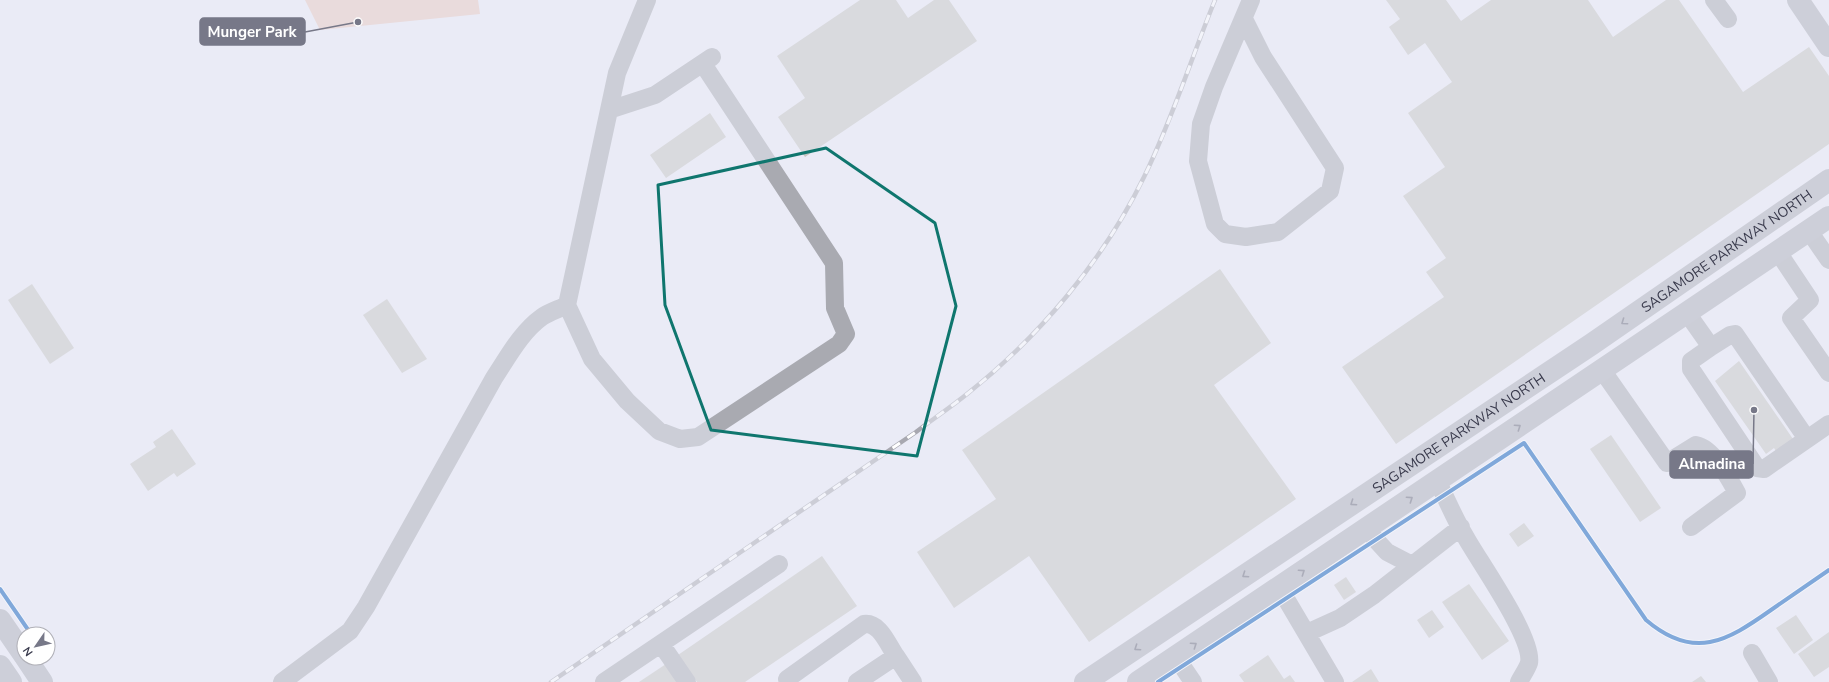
<svg xmlns="http://www.w3.org/2000/svg" width="1829" height="682" font-family="'Nunito Sans',sans-serif">
<style>
.green{fill:#e9c7bd}
.building{fill:#c6c5c1}
.lines{fill:none;stroke-linecap:round;stroke-linejoin:round}
.minor{stroke:#a9aab1;stroke-width:18}
.major{stroke:#acadb6;stroke-width:22}
.rail-casing{stroke:#a8a8b0;stroke-width:4.5}
.rail{stroke:#fff;stroke-width:3;stroke-dasharray:9;stroke-linecap:butt}
.cycleway-casing{stroke:#fff;stroke-width:6}
.cycleway{stroke:#0057b8;stroke-width:4}
.oneway{stroke:#616271}
.marked{fill:none;stroke:#0f766e;stroke-width:3;stroke-linejoin:round}
.labels{text-anchor:middle;dominant-baseline:central;stroke-width:4;stroke-linejoin:round;paint-order:stroke}
.street-label{font-size:14px;fill:#393a4c;stroke:#fff}
.leader{fill:none;stroke:#777888;stroke-width:1.5}
.callout-dot{fill:#777888;stroke:#fff;stroke-width:1.5}
.callout{fill:#777888;stroke:#777888;stroke-width:1.5}
.callout-label{font-size:15px;text-anchor:middle;font-weight:bold;fill:#fff}
</style>
<rect width="100%" height="100%" fill="#eaebf6"/>
<path class="green" d="M305,0H478L480,14L320,30Z"/>
<path class="building" d="M860,0H896L908,18L934,0H949L977,41L805,157L778,117L805,98L777,56Z
M1386,0H1446L1461,21L1491,0H1588L1613,37L1666,0H1679L1743,92L1809,47L1829,76V144L1396,444L1342,367L1444,297L1426,272L1446,258L1403,196L1445,167L1408,113L1452,82L1425,43L1408,55L1389,27L1400,19Z
M710,113L726,137L666,178L650,155Z
M1220,269L1271,343L1214,385L1296,499L1089,642L1029,556L954,608L917,552L996,499L962,450Z
M32,284L74,348L50,364L8,300Z
M387,299L427,359L402,373L363,315Z
M1739,361L1793,439L1776,451L1774,448L1766,454L1715,381Z
M172,429L196,464L177,477L174,473L148,491L130,464L156,447L153,442Z
M1611,435L1661,508L1640,522L1590,449Z
M1524,523L1534,536L1518,547L1509,534Z
M822,556L857,606L745,682H697L678,655Z
M1346,577L1356,592L1344,600L1334,585Z
M1469,584L1509,641L1482,660L1442,602Z
M1432,610L1444,627L1429,638L1417,620Z
M1796,615L1813,640L1794,654L1776,628Z
M1829,632V667L1814,677L1798,654Z
M1268,655L1284,679L1290,675L1295,682H1244L1239,675Z
M666,664L678,682H639Z
M1371,669L1379,682H1352Z
M1701,676L1706,682H1692Z"/>
<g class="lines">
<path class="minor" d="M647,0L617,73L567,305L592,359L627,401L659,431L680,439L698,437L839,344L846,334L835,308L834,263L703,64
M1714,0L1728,19
M1244,19L1263,57L1335,168L1330,191L1278,232L1246,237L1225,234L1215,224L1198,161L1201,124L1214,87L1251,0
M609,110L655,95L712,57
M1809,231L1829,260
M1778,252L1810,300L1791,318L1829,373
M1687,313L1711,347L1691,361V369L1757,468L1764,469L1829,424
M1711,347L1730,335L1735,334L1807,439
M1602,370L1667,463L1696,445C1713,448 1729,478 1737,493L1691,527
M1437,481C1447,499 1454,518 1465,536C1478,560 1534,638 1529,663C1527,669 1522,676 1519,682
M1366,529L1387,552L1412,565
M1279,587L1335,682
M1307,633L1340,618L1374,595L1461,527
M661,644L687,682
M1752,653L1769,682
M896,656L913,682
M1176,657L1193,682
M787,679L864,624C880,622 888,645 896,656L857,682
M282,682L350,631L366,607L494,378C508,357 521,332 542,317C549,312 559,309 567,305
M604,682L779,564"/>
<g class="major">
<path d="M1798,0L1829,46"/>
<path d="M0,620L24,655"/>
<path d="M26,658L42,682"/>
<path d="M0,666L11,682"/>
<path id="s1" d="M1085,682L1592,344L1829,180"/>
<path d="M1138,682L1829,217"/>
</g>
<defs>
<path id="rail" d="M551,682L916,432C933,419 951,407 967,394C1040,336 1103,261 1144,177C1172,120 1191,59 1215,0"/>
</defs>
<use href="#rail" class="rail-casing"/>
<use href="#rail" class="rail"/>
<defs>
<path id="cycleway" d="M0,589L31,634
M1158,682L1524,443L1646,620C1694,661 1727,641 1771,610C1791,596 1810,583 1829,570"/>
</defs>
<use href="#cycleway" class="cycleway-casing"/>
<use href="#cycleway" class="cycleway"/>
</g>
<defs><path id="oneway-chevron" d="M-2-3.5L2.5 0L-2 3.5" fill="none" stroke-width="1.6" stroke-linecap="round" stroke-linejoin="round"/></defs>
<g class="oneway">
<use href="#oneway-chevron" transform="translate(1624 322) rotate(145)"/>
<use href="#oneway-chevron" transform="translate(1518 427) rotate(-34)"/>
<use href="#oneway-chevron" transform="translate(1410 499) rotate(-34)"/>
<use href="#oneway-chevron" transform="translate(1353 503) rotate(146)"/>
<use href="#oneway-chevron" transform="translate(1302 572) rotate(-34)"/>
<use href="#oneway-chevron" transform="translate(1245 575) rotate(146)"/>
<use href="#oneway-chevron" transform="translate(1194 645) rotate(-34)"/>
<use href="#oneway-chevron" transform="translate(1137 648) rotate(146)"/>
</g>
<path d="M0 0H1829V682H0ZM826,148L935,223L956,306L917,456L711,430L665,305L658,185Z" fill="#eaebf6" fill-opacity=".55" fill-rule="evenodd"/>
<path class="marked" d="M826,148L935,223L956,306L917,456L711,430L665,305L658,185Z"/>
<g class="labels">
<g class="street-label">
<text stroke="none"><textPath href="#s1" startOffset="773">SAGAMORE PARKWAY NORTH</textPath></text>
<text stroke="none"><textPath href="#s1" startOffset="449">SAGAMORE PARKWAY NORTH</textPath></text>
</g>
</g>
<path class="leader" d="M358 22L305 32M1754 410L1753 464"/>
<g class="callout-dot">
<circle cx="358" cy="22" r="4"/>
<circle cx="1754" cy="410" r="4"/>
</g>
<g class="callout">
<rect x="200" y="18" width="105" height="27" rx="4"/>
<rect x="1670" y="451" width="83" height="27" rx="4"/>
</g>
<g class="callout-label">
<text x="252" y="37">Munger Park</text>
<text x="1712" y="469">Almadina</text>
</g>
<g transform="translate(36 646) rotate(236)"><circle r="19" fill="#ffffff" stroke="#b0b0b7"/>
<path d="M0-3L7 15L0 10L-7 15Z" fill="#777888"/>
<text y="-6" font-size="11" font-weight="bold" text-anchor="middle" fill="#393a4c">N</text>
</g>
</svg>
